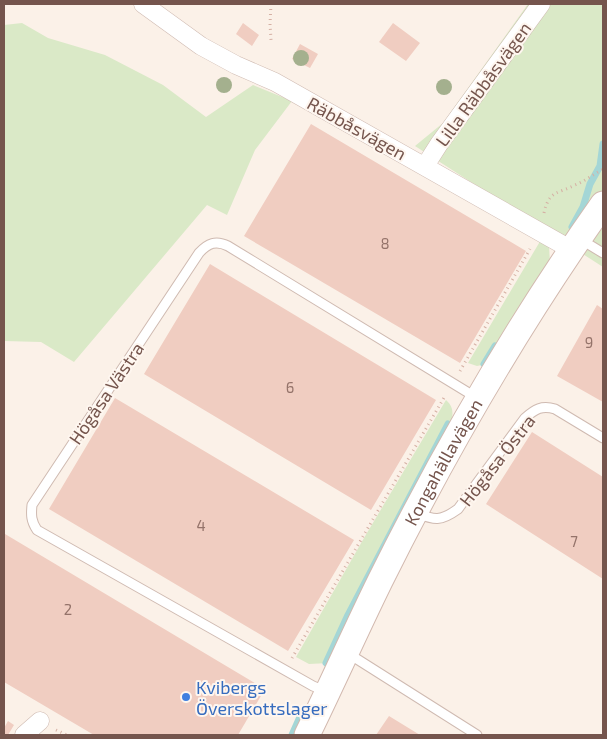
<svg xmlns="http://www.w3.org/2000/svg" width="607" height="739" font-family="'Exo 2',sans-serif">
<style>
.green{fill:#dae9c7}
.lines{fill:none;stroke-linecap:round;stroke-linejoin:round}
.stream{stroke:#a4d6d6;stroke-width:7}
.building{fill:#f0cdc1}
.lane-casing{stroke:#cfbab1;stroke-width:11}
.street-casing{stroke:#cfbab1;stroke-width:19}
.secondary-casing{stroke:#d2b9af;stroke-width:27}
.path{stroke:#d5b0a4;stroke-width:3;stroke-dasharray:1 4;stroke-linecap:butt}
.lane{stroke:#fff;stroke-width:9}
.street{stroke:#fff;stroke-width:18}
.secondary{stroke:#fff;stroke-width:25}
.tree{fill:#a4b08e}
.shop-dot{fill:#3f7fe0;stroke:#fef6ef;stroke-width:2}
.labels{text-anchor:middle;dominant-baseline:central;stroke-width:4;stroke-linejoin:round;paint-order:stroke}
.number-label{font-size:15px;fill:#94736a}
.street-label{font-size:18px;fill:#75554d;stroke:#fef6ef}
.shop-label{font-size:18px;fill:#366cbe;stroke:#fef6ef;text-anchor:start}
</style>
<rect width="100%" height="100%" fill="#fbf1e8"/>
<path class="green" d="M528,4H603V267L415,146L443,123Z
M22,23L48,38L105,55L163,85L206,117L253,85L292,101L255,150L227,215L207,205L74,362L41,342L4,341V25Z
M542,238L549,246L550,263L486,364L477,366L468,363Z
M446,400C453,406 453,412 452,420L329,663L309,664L296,657L364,538Z"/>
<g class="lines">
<path class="stream" d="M572,227L583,207L590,184L600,166L603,144
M484,364L495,346
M326,663L348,615L448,424
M292,735L300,717"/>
</g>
<path class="building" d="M243,23L259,35L252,46L236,34Z
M393,23L420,43L406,61L379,42Z
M300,44L318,54L310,68L292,59Z
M311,124L526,251L460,363L244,236Z
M210,264L436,400L371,510L144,374Z
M597,305L603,309V402L557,376Z
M115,398L354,540L288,651L49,509Z
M532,432L603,477V579L486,504Z
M5,534L265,689L238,735H94L4,682V536Z
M389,716L420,735H376Z
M8,721L14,725L8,735H4V728Z"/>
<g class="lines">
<defs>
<path id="lane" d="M580,239L603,253
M415,513C435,520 440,522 458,509L525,418C535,409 542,405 555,409L603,438
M349,654L477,735
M325,691L313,686L37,530C31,521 31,515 32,505L199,253C208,243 216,240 228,246L477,398"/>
<path id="street" d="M143,4L201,46L236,65L275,82L572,250
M425,166L439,144L541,4
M24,735L40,721"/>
<g id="secondary">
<path id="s1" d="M307,735C332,684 355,632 380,581C445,450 519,323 603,204"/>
</g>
</defs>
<use href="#lane" class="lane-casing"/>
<use href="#street" class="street-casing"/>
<use href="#secondary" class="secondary-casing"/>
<path class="path" d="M271,4L270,24L271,40
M544,213C549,190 558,194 575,185C585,181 594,174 603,169
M460,371L530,249
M292,658L445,396
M56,730L67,735"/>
<use href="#lane" class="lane"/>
<use href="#street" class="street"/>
<use href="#secondary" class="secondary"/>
</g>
<g class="tree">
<circle cx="301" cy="58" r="8"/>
<circle cx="224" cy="85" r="8"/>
<circle cx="444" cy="87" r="8"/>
</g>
<circle class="shop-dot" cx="186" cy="697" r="5"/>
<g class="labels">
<g class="number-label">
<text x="385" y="243">8</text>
<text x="589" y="342">9</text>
<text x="290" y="387">6</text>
<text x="201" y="525">4</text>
<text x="574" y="541">7</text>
<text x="68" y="609">2</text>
</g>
<g class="street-label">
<text transform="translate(483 84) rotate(-54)">Lilla Räbbåsvägen</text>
<text transform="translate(357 128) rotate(29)">Räbbåsvägen</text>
<text transform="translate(106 393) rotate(-56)">Högåsa Västra</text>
<text transform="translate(497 460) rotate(-52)">Högåsa Östra</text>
<text stroke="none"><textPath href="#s1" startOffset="305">Kongahällavägen</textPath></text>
</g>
<g class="shop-label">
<text x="196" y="687">Kvibergs<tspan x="196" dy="21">Överskottslager</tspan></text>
</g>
</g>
<rect width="607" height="739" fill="none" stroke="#75554d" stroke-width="10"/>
</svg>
